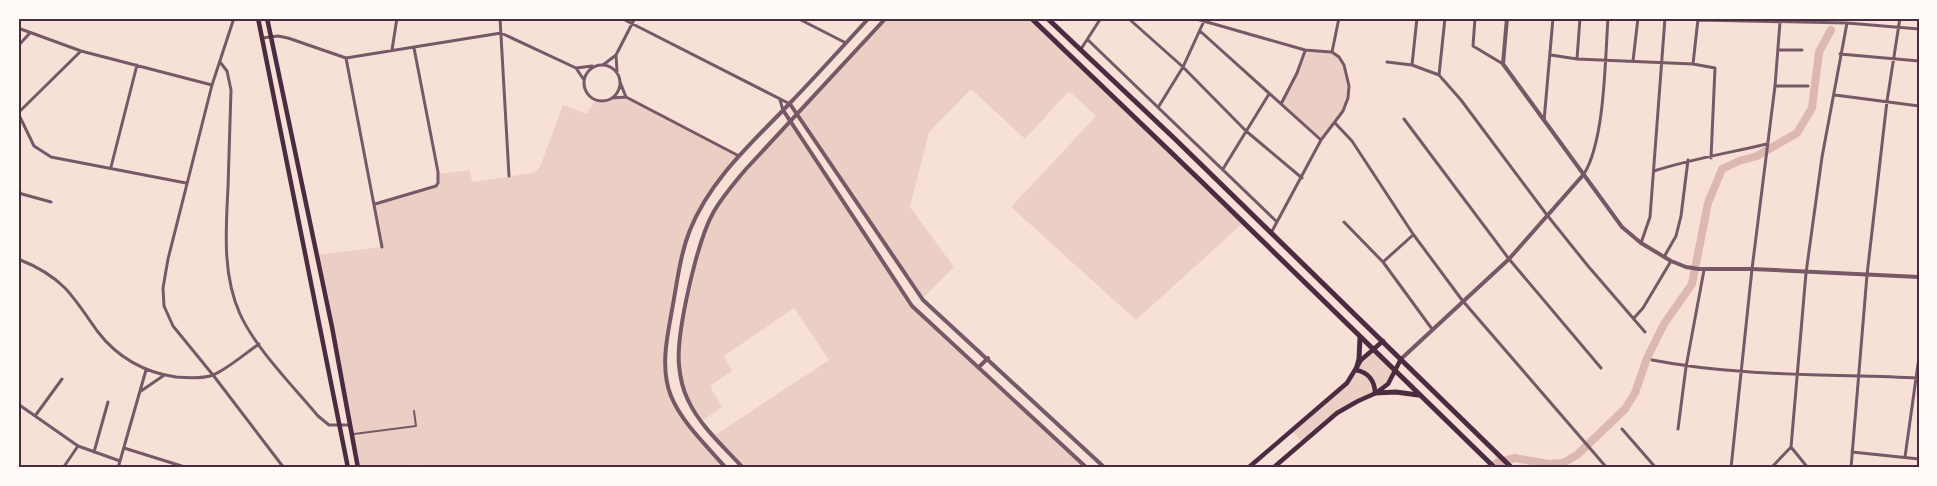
<svg xmlns="http://www.w3.org/2000/svg" width="1937" height="486" font-family="Figtree,sans-serif">
<style>
.green{fill:#ebcfc5}
.lines{fill:none;stroke-linecap:round;stroke-linejoin:round}
.canal{stroke:#dcb8b0;stroke-width:8}
.pedestrian{stroke:#755966;stroke-width:2}
.minor{stroke:#755966;stroke-width:3}
.tertiary{stroke:#755966;stroke-width:4}
.secondary{stroke:#4a2c40;stroke-width:4.5}
.trunk{stroke:#4a2c40;stroke-width:5}
.neatline{fill:none;stroke:#4a2c40;stroke-width:2}
</style>
<rect width="100%" height="100%" fill="#f7e1d7"/>
<path class="green" d="M886,18H1031L1243,223L1136,320L1011,207L1096,116L1069,91L1025,139L971,89L929,132L910,207L954,267L922,299L798,115Z
M1305,50C1314,51 1326,50 1334,53C1341,57 1344,65 1346,73C1353,104 1339,117 1321,140L1281,104L1297,73Z
M626,97L739,156L717,183L697,214L683,253L666,349L667,380L677,409L726,468H418L417,464L393,468H358L316,255L382,247L375,204L436,186L438,174L470,170L472,182L533,173L540,167L563,105L587,114L595,100Z
M791,122L912,306L1087,468H743L714,436L829,360L794,308L724,356L732,371L710,386L722,407L702,421L688,401L679,364L683,325L703,236L724,196Z
M1374,350L1398,374L1375,393L1347,407L1303,444L1292,430L1347,383L1356,370Z"/>
<g class="lines">
<path class="canal" d="M1489,468L1498,462L1515,458L1548,464L1563,463L1577,455L1625,409L1635,393L1647,358L1664,324L1692,284L1708,203L1722,169L1739,161L1757,156L1797,133L1812,108L1819,52L1831,30"/>
<path class="pedestrian" d="M354,434L416,426L414,411"/>
<path class="minor" d="M234,18L212,85L168,259L163,288L164,306L173,326L213,375L284,468
M500,18L509,176
M621,18L790,104
M797,18L846,43
M1128,18L1183,67L1246,131L1302,178
M1193,18L1305,50L1331,52
M1475,18L1473,46L1503,64
M1698,20L1847,23L1919,29
M18,28L81,51L212,85
M1200,31L1321,140
M262,38L278,36L288,38L346,58L501,33L576,68L584,80
M1088,40L1277,222
M18,46L29,34
M1081,49L1101,18
M392,50L397,18
M1778,50H1802
M1840,54L1919,61
M616,55L617,71
M1551,55L1577,59L1693,64L1715,68L1711,158
M346,58L382,247
M1577,59L1580,18
M1633,61L1638,18
M220,62L227,71L231,90C230,122 229,155 228,187C226,229 222,274 240,314C256,349 293,386 318,416L329,425H350
M1387,62L1412,65L1439,75L1461,100L1547,215L1588,266L1645,332
M1693,64L1698,19
M584 83a18 18 0 1 1 36 0a18 18 0 1 1-36 0Z
M603,65L616,55L635,18
M1412,65L1417,18
M576,68L592,66
M1439,75L1445,18
M620,82L626,97
M1775,86H1808
M1835,95L1919,106
M612,98L626,97L739,156
M780,100L783,110
M1281,104L1297,73L1305,51
M1159,106L1183,67L1204,21
M18,113L34,146L51,157L186,183
M18,113L81,51
M1404,119L1509,259L1601,368
M1544,121L1553,18
M1335,123L1352,141L1413,234L1462,300L1607,468
M111,167L137,65
M1223,169L1269,94
M1654,171C1691,159 1729,153 1767,144
M1584,174C1605,140 1605,60 1608,18
M18,191L22,194L51,202
M375,204L436,186L438,183V172L414,48
M1344,222L1383,262L1432,329
M1271,233L1321,140L1343,111L1348,98L1349,86L1344,65L1339,57L1332,52L1339,18
M1641,243L1650,217L1665,18
M1664,257L1676,236L1681,216L1688,160
M18,259C36,266 51,274 65,288C78,302 87,317 98,332C117,357 145,373 176,377C187,378 202,379 213,375C226,370 247,352 259,344
M1383,262L1413,235
M1634,318L1643,308L1671,261
M1652,360C1740,377 1830,374 1919,378
M141,391L163,376
M18,404L78,446L120,461
M35,416L62,379
M1622,429L1656,468
M1678,429L1686,367L1704,270
M1791,447L1808,468
M124,448L188,468
M94,452L108,402
M1852,452L1919,459
M1905,457L1919,357
M63,468L78,446
M118,468L146,370
M1731,468L1752,269L1775,86L1780,22
M1771,468L1791,447L1806,273L1822,157L1847,23
M1851,468L1867,275L1887,101L1900,18"/>
<path class="tertiary" d="M1507,18L1503,64L1622,227L1641,243L1671,261L1686,267L1699,269H1752L1919,277
M790,104L923,300L1105,468
M783,110L912,306L1087,468
M1401,359L1509,259L1584,174
M979,367L988,358
M726,468C707,446 682,423 671,396C660,369 667,337 672,310C677,283 680,255 690,230C711,178 754,141 791,102C818,74 843,46 869,18
M743,468C724,447 700,426 688,400C683,390 680,377 679,365C676,333 697,242 713,213C722,197 734,183 746,169L886,18"/>
<path class="secondary" d="M258,18L348,468
M267,18L332,327L358,468
M1356,370C1368,372 1375,381 1375,393
M1248,468L1347,383L1361,360L1383,341
M1273,468L1337,413L1358,401L1376,393L1388,384L1401,359"/>
<path class="trunk" d="M1031,18L1204,184L1495,468
M1047,18L1175,139L1512,468
M1356,370L1359,359L1360,337
M1375,393L1396,392L1418,395"/>
</g>
<rect width="1937" height="486" fill="none" stroke="#fffaf5" stroke-width="39"/>
<rect x="20" y="20" width="1898" height="446" class="neatline"/>
</svg>
